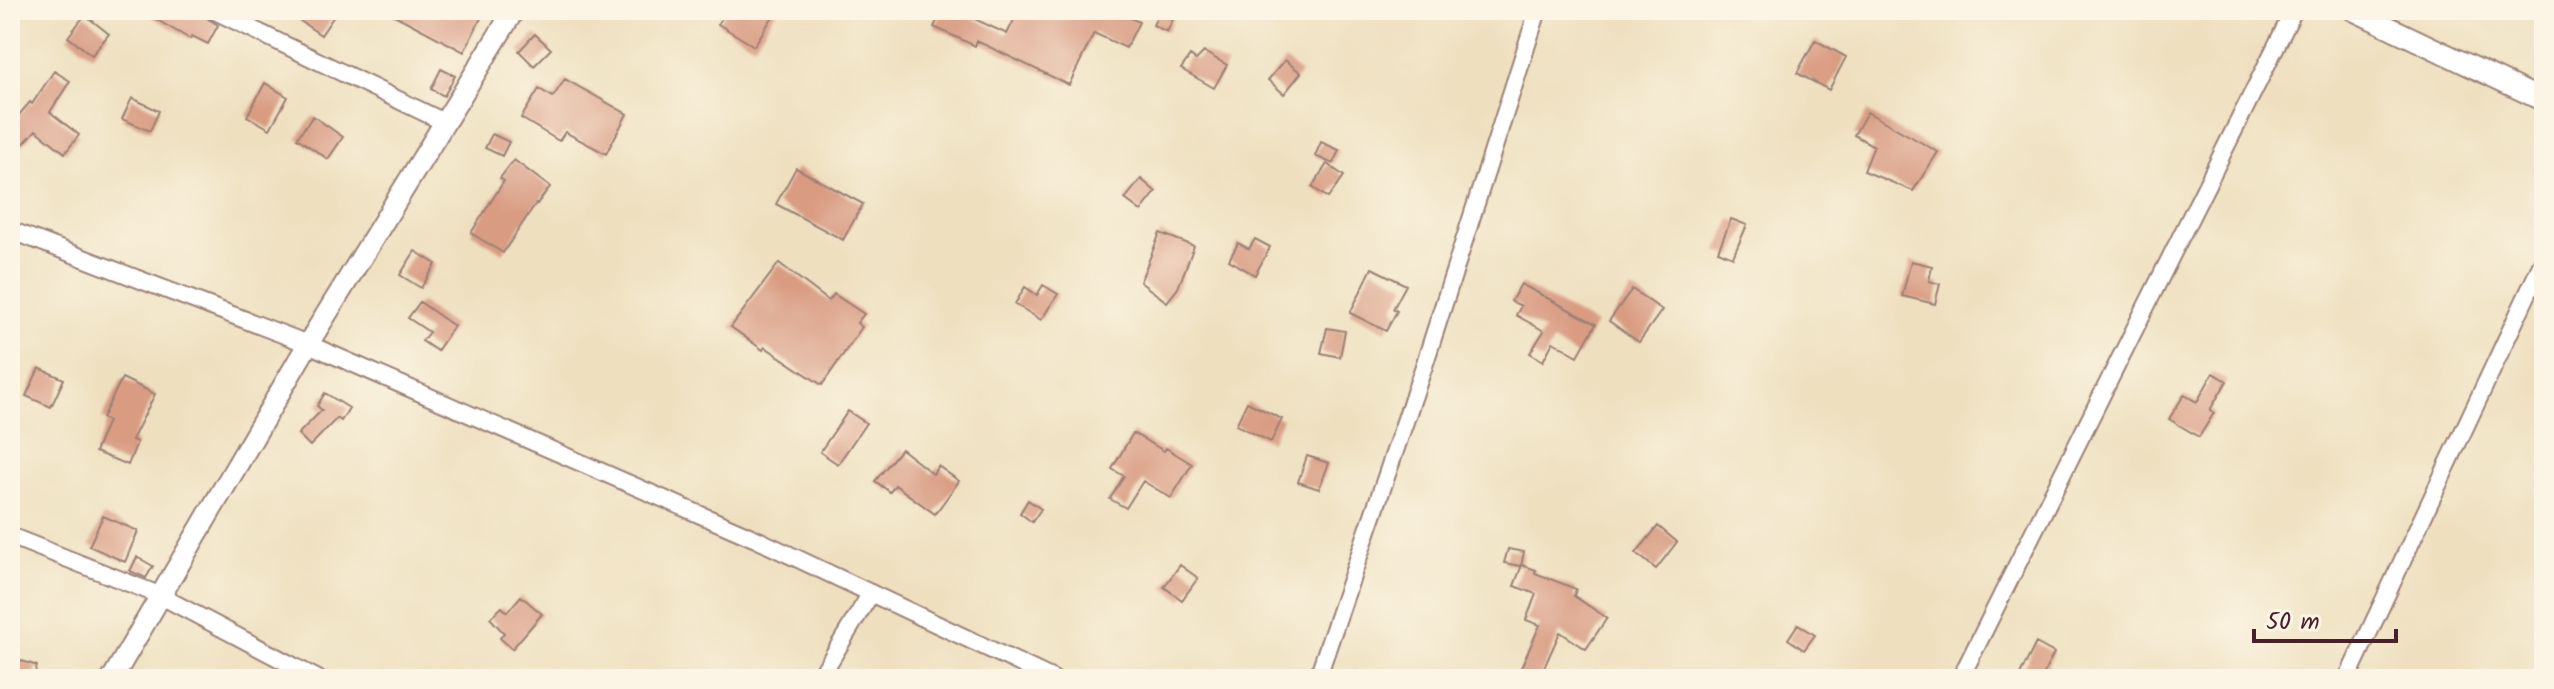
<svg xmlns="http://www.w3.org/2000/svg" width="2554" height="689" font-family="Kalam,sans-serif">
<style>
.building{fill:#d99c83}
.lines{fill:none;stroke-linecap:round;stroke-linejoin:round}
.minor-casing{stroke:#9c8075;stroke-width:20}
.tertiary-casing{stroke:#9c8075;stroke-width:24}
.minor{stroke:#fff;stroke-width:16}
.tertiary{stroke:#fff;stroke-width:20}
</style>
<rect width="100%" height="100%" fill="#fcf5e5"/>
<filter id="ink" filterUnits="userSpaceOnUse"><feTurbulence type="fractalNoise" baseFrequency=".0125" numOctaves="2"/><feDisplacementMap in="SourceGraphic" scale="16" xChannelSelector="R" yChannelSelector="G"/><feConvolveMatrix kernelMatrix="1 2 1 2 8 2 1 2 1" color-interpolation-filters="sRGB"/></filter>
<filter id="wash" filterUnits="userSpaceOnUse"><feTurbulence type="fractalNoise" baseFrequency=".006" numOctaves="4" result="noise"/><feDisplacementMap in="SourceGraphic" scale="32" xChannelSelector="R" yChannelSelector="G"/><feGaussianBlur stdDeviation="1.8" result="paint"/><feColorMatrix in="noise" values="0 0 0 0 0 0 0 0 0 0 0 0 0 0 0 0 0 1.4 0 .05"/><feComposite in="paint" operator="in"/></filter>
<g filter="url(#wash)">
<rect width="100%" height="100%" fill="#eee0bf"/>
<g id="blocks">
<path class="building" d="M140,10H193L218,25L208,44L192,36L190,39Z
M284,10H338L321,35Z
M385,10H485L464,52Z
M727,10H777L754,46L718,24Z
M942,10H955L1007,34L1019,10H1114L1139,22L1126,48L1094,33L1069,85L977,41L975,46L934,27Z
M1160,10L1174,17L1167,32L1153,25Z
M85,15L109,34L92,55L68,37Z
M535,34L551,49L534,66L519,51Z
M1815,40L1846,57L1829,90L1797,73Z
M1204,52L1227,65L1214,88L1181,69L1190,56L1196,60Z
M1285,60L1301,73L1284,94L1268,80Z
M441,69L455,76L444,96L431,89Z
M54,71L70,81L50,112L79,135L65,153L36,130L18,150L10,143V125L30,102L32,104Z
M565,79L627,114L606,154L565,132L559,141L521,118L539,89L553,97Z
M265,83L288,97L270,129L247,116Z
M132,98L159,111L150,131L122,119Z
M1867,112L1938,152L1913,191L1864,171L1874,146L1854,135Z
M313,116L343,137L328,159L297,138Z
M492,134L509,142L502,156L485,148Z
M1321,142L1339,150L1333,164L1315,156Z
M514,160L550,187L537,204L536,203L503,253L471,233L504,181L500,178Z
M1327,164L1344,176L1328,198L1312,187Z
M796,168L863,204L843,240L776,204Z
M1141,179L1156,192L1141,211L1125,199Z
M1731,219L1747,225L1733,257L1718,251Z
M1160,233L1194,246L1178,288L1167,302L1140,282Z
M1255,239L1270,247L1255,275L1229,260L1238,243L1249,249Z
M415,251L436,264L421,288L400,275Z
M1911,261L1932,266L1929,281L1940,284L1935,304L1902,296Z
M779,263L829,301L834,294L864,314L857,323L862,327L822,385L765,347L763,350L731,327Z
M1372,268L1406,285L1393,309L1397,311L1386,331L1350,313Z
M1521,284L1596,324L1578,356L1553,342L1543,361L1530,353L1544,331L1516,315L1521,306L1511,301Z
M1043,285L1058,294L1041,320L1015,304L1025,287L1037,295Z
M1632,289L1662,310L1639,342L1609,321Z
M420,302L454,326L437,351L422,341L429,332L408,318Z
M1327,328L1345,331L1340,357L1321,353Z
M39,368L64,379L51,407L26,396Z
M2213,373L2227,381L2210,410L2214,413L2199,437L2169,419L2184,395L2197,402Z
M122,378L155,394L132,440L137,442L128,465L95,452L108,421L102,418Z
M325,393L349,408L341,421L337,418L310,446L298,434L322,410L317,406Z
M1247,402L1282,419L1271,442L1236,425Z
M848,411L866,423L838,464L820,452Z
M1133,433L1164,451L1166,448L1192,464L1171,498L1143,481L1126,508L1110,499L1124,476L1112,469Z
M901,449L933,474L938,466L959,481L935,514L895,485L890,492L875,481Z
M1307,456L1329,463L1319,489L1298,482Z
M1028,500L1041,509L1032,522L1020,513Z
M103,516L138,531L125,562L89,546Z
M1658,526L1677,542L1656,569L1636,553Z
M1508,549L1524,552L1521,566L1504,563Z
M137,557L153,566L146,578L130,571Z
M1180,565L1198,578L1182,600L1164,587Z
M1522,565L1536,570L1535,573L1576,589L1574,596L1607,618L1586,649L1560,632L1539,679H1516L1540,625L1526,620L1536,594L1514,586Z
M521,596L542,614L512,649L500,638L504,633L490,618L502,607L507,612Z
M1798,624L1815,635L1804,650L1788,639Z
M2036,643L2054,653L2041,679H2018Z
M10,657L37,666L33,679H10Z"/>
</g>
</g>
<g filter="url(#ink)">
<use href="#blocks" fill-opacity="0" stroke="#9c8075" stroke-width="2"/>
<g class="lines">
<defs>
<path id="minor" d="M213,10L446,123
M10,230L308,344L756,539L1053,679
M10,536L159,595L318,679
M819,679L871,593
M1317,679L1424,366L1538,10
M1960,679L2294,10
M2347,679L2544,259"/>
<path id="tertiary" d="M2353,10L2544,101
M112,679L308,344L514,10"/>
</defs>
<use href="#minor" class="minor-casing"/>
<use href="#tertiary" class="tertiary-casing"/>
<use href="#minor" class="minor"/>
<use href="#tertiary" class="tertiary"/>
</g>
</g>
<rect width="2554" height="689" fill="none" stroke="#fcf5e5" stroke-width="40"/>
<path d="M2254 629v12h142v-12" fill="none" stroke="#4a1f2b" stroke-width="4"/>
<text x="2266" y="629" font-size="24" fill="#4a1f2b" stroke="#fcf5e5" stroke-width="6" paint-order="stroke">50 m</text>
</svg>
